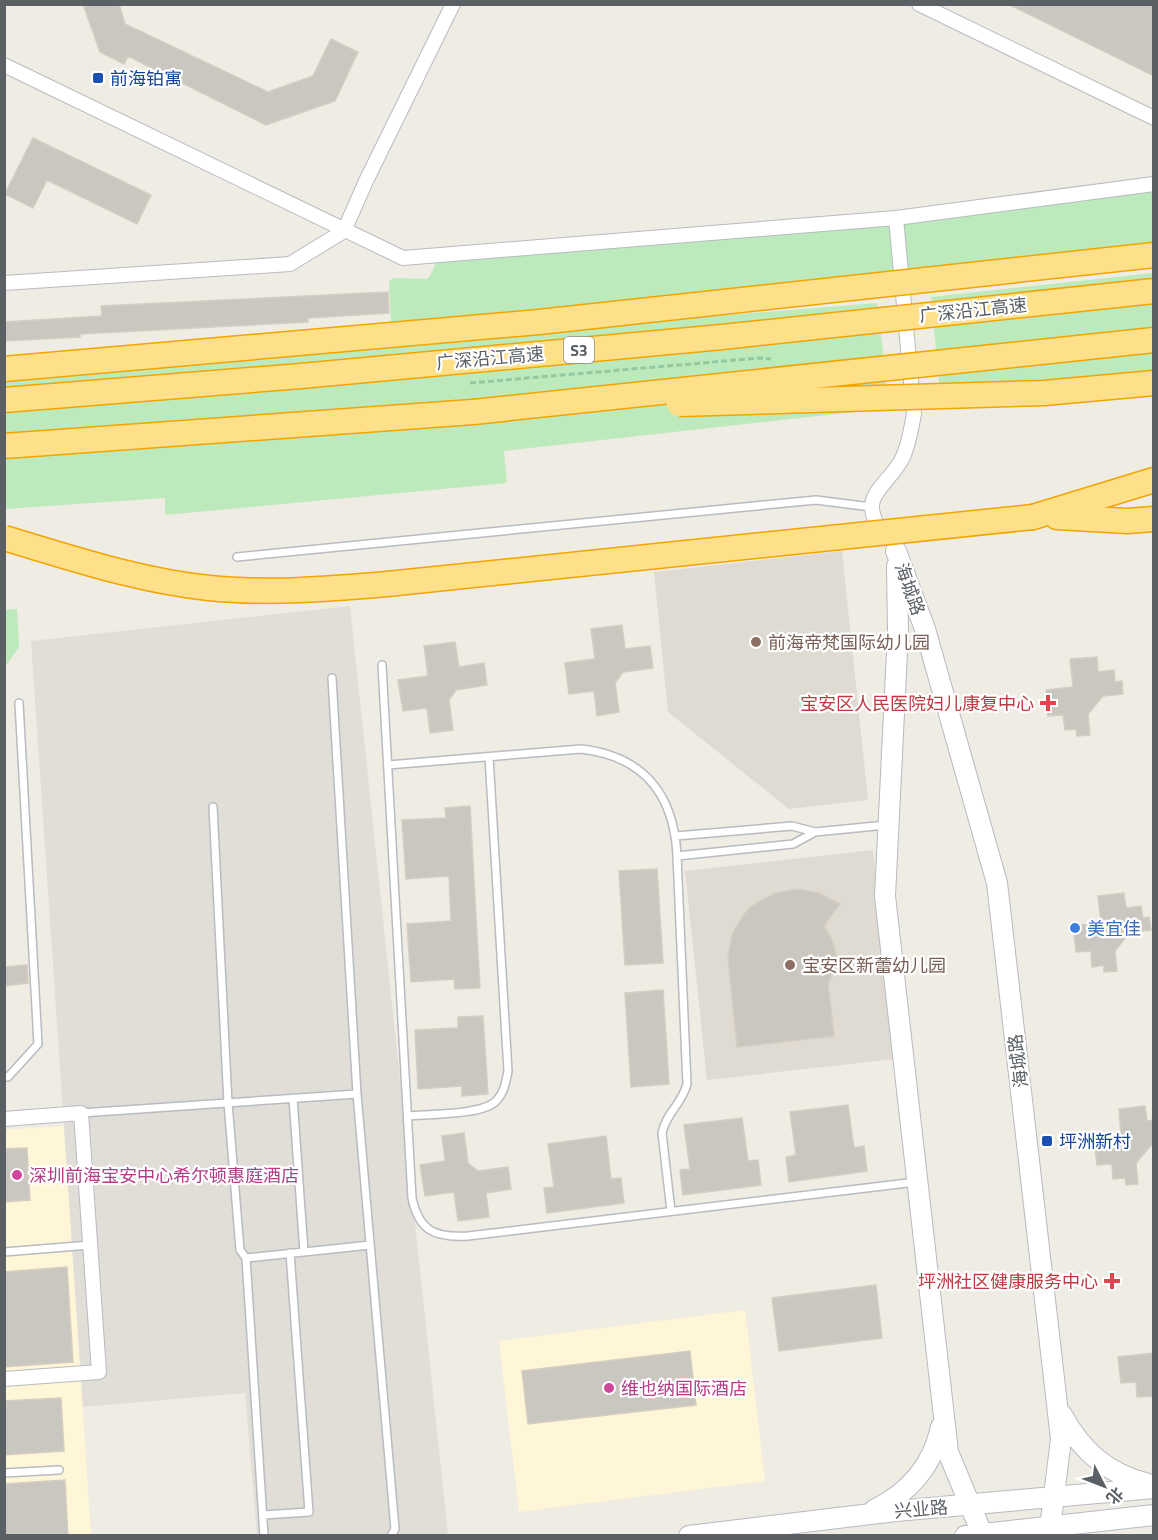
<svg xmlns="http://www.w3.org/2000/svg" width="1158" height="1540" font-family="'Titillium Web','Noto Sans SC',sans-serif">
<style>
.commercial{fill:#fff6d8}
.industrial{fill:#e0ded7}
.education{fill:#dfdbd2}
.green{fill:#bdeabd}
.building{fill:#cac7c0;stroke:#d5cec0;stroke-width:1.5}
.lines{fill:none;stroke-linecap:round;stroke-linejoin:round}
.service-casing{stroke:#b8bbc0;stroke-width:10}
.minor-casing{stroke:#b8bbc0;stroke-width:16}
.secondary-casing{stroke:#b6bac1;stroke-width:22}
.motorway-casing{stroke:#f2a400;stroke-width:27}
.path{stroke:#93c9a2;stroke-width:3;stroke-dasharray:6 3;stroke-linecap:butt}
.service{stroke:#fff;stroke-width:7}
.minor{stroke:#fff;stroke-width:14}
.secondary{stroke:#fff;stroke-width:20}
.motorway{stroke:#ffe08a;stroke-width:24}
.motorway-bridge-casing{stroke:#f2a400;stroke-width:27;stroke-linecap:butt}
.motorway-bridge{stroke:#ffe08a;stroke-width:24}
.transit-dot{fill:#1a4fb4;stroke:#fff;stroke-width:2}
.education-dot{fill:#8d6e63;stroke:#fff;stroke-width:2}
.health-dot{fill:#e0444e;stroke:#fff;stroke-width:2}
.shop-dot{fill:#3f7fe0;stroke:#fff;stroke-width:2}
.hotel-dot{fill:#d1479c;stroke:#fff;stroke-width:2}
.labels{text-anchor:middle;dominant-baseline:central;stroke-width:4.5;stroke-linejoin:round;paint-order:stroke}
.shield{fill:#fff;stroke:#8c9093;stroke-width:1.5}
.shield-label{font-size:16px;font-weight:bold;fill:#5b6065}
.transit-label{font-size:18px;fill:#164399;stroke:#fff;text-anchor:start}
.street-label{font-size:18px;fill:#5b6065;stroke:#fff}
.education-label{font-size:18px;fill:#785e54;stroke:#fff;text-anchor:start}
.health-label{font-size:18px;fill:#be3a42;stroke:#fff;text-anchor:end}
.shop-label{font-size:18px;fill:#366cbe;stroke:#fff;text-anchor:start}
.hotel-label{font-size:18px;fill:#b23c85;stroke:#fff;text-anchor:start}
</style>
<rect width="100%" height="100%" fill="#efece3"/>
<path class="commercial" d="M64,1126L91,1535L5,1536V1130Z
M745,1310L765,1481L519,1512L499,1341Z"/>
<path class="industrial" d="M350,606L448,1535H257L245,1393L83,1407L31,641Z"/>
<path class="education" d="M842,551L868,800L789,809L668,712L654,572Z
M873,850L895,1059L707,1080L685,871Z"/>
<path class="green" d="M1153,190V245L396,328L391,324L389,282L393,278L427,279C433,274 433,267 437,261Z
M1153,273V380L941,402L931,297Z
M877,303L890,408L504,451L507,483L165,515V498L5,509V373Z
M17,609L19,647L5,667V610Z"/>
<path class="building" d="M83,4H119L125,24L268,92L313,76L331,39L358,52L335,101L266,125L128,56L124,64L100,52Z
M1008,4H1154V76Z
M33,138L151,195L137,224L47,180L33,208L5,194Z
M388,292L389,313L308,318V322L80,334V337L4,341V322L102,316L101,306Z
M622,625L625,649L650,646L653,668L623,672L615,683L619,712L597,716L594,691L569,694L565,663L595,659L591,629Z
M455,642L459,667L484,663L487,685L456,690L449,700L453,730L430,733L427,708L403,711L398,680L428,676L424,646Z
M1097,657L1098,672L1114,670L1115,682L1122,681L1123,694L1103,696L1088,714L1090,735L1077,736L1076,729L1065,730L1063,715L1048,716L1046,690L1073,687L1070,659Z
M470,806L480,988L455,989L454,979L411,982L407,924L451,921L449,876L406,879L402,820L446,818L445,808Z
M657,869L663,963L625,965L619,871Z
M796,889L819,893L840,904L824,926L833,942L837,959L836,967L828,983L834,1036L737,1047L728,958L732,935L744,914L752,906L773,894Z
M1124,893L1126,908L1141,906L1143,918L1149,917L1151,930L1130,932L1115,951L1117,971L1104,972V965L1092,967L1091,951L1076,952L1073,926L1101,923L1098,896Z
M27,965L28,983L4,986V967Z
M663,990L669,1084L631,1087L625,993Z
M483,1016L488,1094L462,1096V1086L418,1089L415,1030L458,1028V1017Z
M848,1105L854,1148L864,1146L867,1171L789,1182L786,1157L796,1155L790,1112Z
M1145,1106L1147,1121L1154,1120V1142L1136,1163L1138,1184L1126,1185L1125,1178L1113,1179L1112,1164L1097,1165L1094,1139L1121,1136L1119,1109Z
M742,1118L748,1161L758,1160L761,1185L683,1195L680,1170L690,1169L684,1125Z
M464,1133L468,1163L478,1171L508,1167L511,1189L486,1193L489,1217L458,1221L454,1192L425,1196L420,1165L445,1161L442,1136Z
M606,1136L611,1179L621,1178L624,1203L547,1213L544,1188L554,1187L548,1144Z
M27,1148L30,1200L4,1202V1149Z
M67,1267L73,1362L4,1367V1272Z
M876,1285L882,1338L779,1351L772,1298Z
M690,1351L696,1405L528,1424L522,1371Z
M1154,1353V1396L1137,1397L1136,1382L1121,1383L1118,1357Z
M61,1398L64,1451L4,1455V1401Z
M65,1480L68,1536H4V1484Z"/>
<g class="lines">
<defs>
<path id="service" d="M237,557L816,500L871,507
M382,665L412,1198C419,1231 435,1238 468,1236L916,1182
M332,678L357,1094L395,1529L391,1536
M388,765L581,749C643,756 674,794 677,856L687,1084C682,1104 666,1113 662,1133L671,1211
M213,807L228,1103L240,1250L246,1258L264,1536
M676,836L792,826L815,832L886,825
M677,856L793,844L815,832
M4,1077H8L38,1044L19,703
M293,1098L304,1252
M81,1113L357,1094
M408,1116C428,1114 483,1115 496,1101C504,1093 506,1082 508,1071L489,757
M4,1252L90,1245
M246,1258L370,1245
M4,1473L59,1470
M263,1515L309,1512L290,1253"/>
<path id="minor" d="M919,4L1154,118
M4,65L403,258L896,218L1154,184
M4,283L290,264L344,231L366,181L453,4
M884,535C855,496 885,490 902,459C909,445 911,429 914,414L896,218
M4,1119L81,1113L99,1372L4,1379"/>
<path id="secondary" d="M896,551L925,629L997,883L1061,1439L1049,1536
M897,566L898,632L885,896L948,1452L983,1536
M1062,1415C1081,1451 1108,1474 1148,1484
M874,1510C909,1493 933,1465 941,1427
M689,1536L896,1511L1154,1488
M965,1536L1154,1515"/>
<path id="motorway" d="M4,446L473,412
M1033,517L1154,480
M1057,517L1127,521L1154,519"/>
</defs>
<use href="#service" class="service-casing"/>
<use href="#minor" class="minor-casing"/>
<use href="#secondary" class="secondary-casing"/>
<use href="#motorway" class="motorway-casing"/>
<path class="path" d="M470,383L760,358L771,359"/>
<use href="#service" class="service"/>
<use href="#minor" class="minor"/>
<use href="#secondary" class="secondary"/>
<use href="#motorway" class="motorway"/>
<defs>
<path id="motorway-bridge" d="M4,369L539,322L1154,255
M4,400L301,376L722,337L1154,291
M679,404L1044,393L1154,383
M473,412L1154,340
M4,538C72,558 139,581 209,588C268,594 328,589 387,584L1033,517"/>
</defs>
<use href="#motorway-bridge" class="motorway-bridge-casing"/>
<use href="#motorway-bridge" class="motorway-bridge"/>
</g>
<g class="transit-dot">
<rect x="92" y="72" width="12" height="12" rx="3"/>
<rect x="1041" y="1135" width="12" height="12" rx="3"/>
</g>
<g class="education-dot">
<circle cx="756" cy="642" r="6"/>
<circle cx="790" cy="965" r="6"/>
</g>
<g class="health-dot">
<path d="M1045 694h6v6h6v6h-6v6h-6v-6h-6v-6h6z"/>
<path d="M1109 1272h6v6h6v6h-6v6h-6v-6h-6v-6h6z"/>
</g>
<circle class="shop-dot" cx="1075" cy="928" r="6"/>
<g class="hotel-dot">
<circle cx="17" cy="1175" r="6"/>
<circle cx="609" cy="1388" r="6"/>
</g>
<g class="labels">
<rect class="shield" x="564" y="337" width="30" height="26" rx="4.5"/>
<g class="shield-label">
<text x="579" y="350">S3</text>
</g>
<g class="transit-label">
<text x="110" y="78">前海铂寓</text>
<text x="1059" y="1141">坪洲新村</text>
</g>
<g class="street-label">
<text transform="translate(973 310) rotate(-6)">广深沿江高速</text>
<text transform="translate(490 358) rotate(-5)">广深沿江高速</text>
<text transform="translate(910 589) rotate(70)">海城路</text>
<text transform="translate(1018 1061) rotate(-97)">海城路</text>
<text transform="translate(921 1509) rotate(-5)">兴业路</text>
</g>
<g class="education-label">
<text x="768" y="642">前海帝梵国际幼儿园</text>
<text x="802" y="965">宝安区新蕾幼儿园</text>
</g>
<g class="health-label">
<text x="1034" y="703">宝安区人民医院妇儿康复中心</text>
<text x="1098" y="1281">坪洲社区健康服务中心</text>
</g>
<g class="shop-label">
<text x="1087" y="928">美宜佳</text>
</g>
<g class="hotel-label">
<text x="29" y="1175">深圳前海宝安中心希尔顿惠庭酒店</text>
<text x="621" y="1388">维也纳国际酒店</text>
</g>
</g>
<rect width="1158" height="1540" fill="none" stroke="#5b6065" stroke-width="12"/>
<g transform="translate(1104 1486) rotate(132)" stroke="#ffffff" stroke-width="4.5" paint-order="stroke">
<path d="M0-4.5L10 22L0 15L-10 22Z" fill="#5b6065"/>
<text y="-9" font-size="16" font-weight="bold" text-anchor="middle" fill="#5b6065">北</text>
</g>
</svg>
